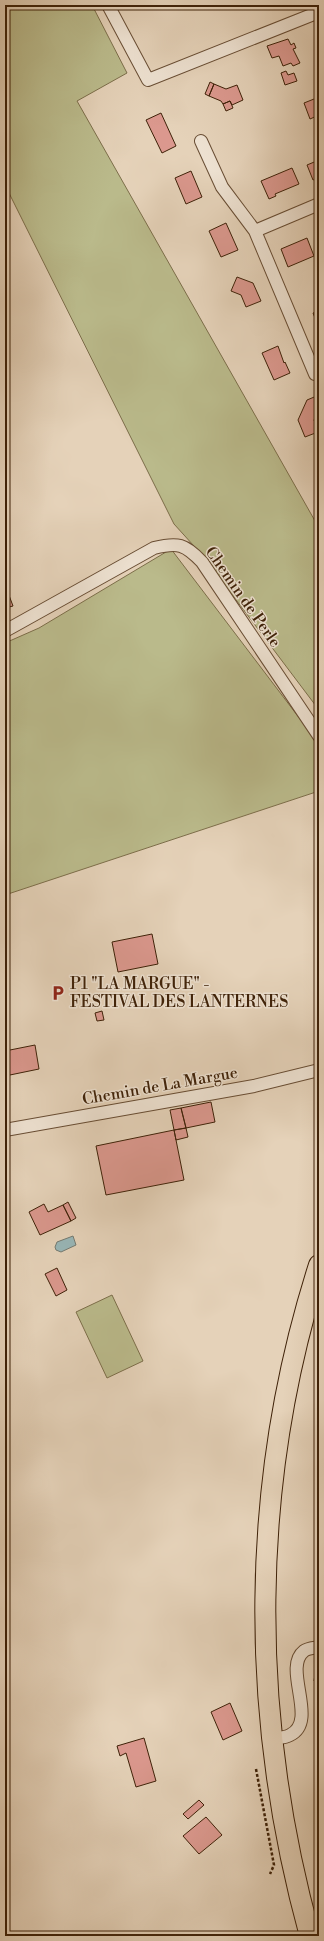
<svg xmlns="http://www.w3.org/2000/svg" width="324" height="1941" font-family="'Libre Bodoni',serif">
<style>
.green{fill:#baba8b;stroke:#7c6e4a}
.water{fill:#98b6b7;stroke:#747a71}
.building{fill:#db988e;stroke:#3e2108}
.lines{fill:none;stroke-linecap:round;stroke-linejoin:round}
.street-casing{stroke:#684d34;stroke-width:14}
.primary-casing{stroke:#3e2108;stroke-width:22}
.path{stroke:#3e2108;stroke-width:2.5;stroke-dasharray:3 2;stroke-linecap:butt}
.street{stroke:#eee2d2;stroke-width:12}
.primary{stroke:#e5d2b9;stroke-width:20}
.labels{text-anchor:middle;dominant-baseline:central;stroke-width:3;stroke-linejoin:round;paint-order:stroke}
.street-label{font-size:16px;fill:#3e2108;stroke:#eee2d2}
.poi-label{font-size:16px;fill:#3e2108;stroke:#eee2d2;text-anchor:start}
</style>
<rect width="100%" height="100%" fill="#e5d2b9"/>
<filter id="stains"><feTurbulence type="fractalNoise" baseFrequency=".005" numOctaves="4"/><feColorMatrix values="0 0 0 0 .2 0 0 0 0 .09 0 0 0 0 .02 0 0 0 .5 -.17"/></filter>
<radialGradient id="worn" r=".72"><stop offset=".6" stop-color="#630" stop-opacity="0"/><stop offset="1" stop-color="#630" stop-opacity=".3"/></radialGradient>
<path class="green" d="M5,5H92L127,73L77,101L319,528V710L203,556L174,524L5,185Z
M171,549L319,744V791L5,895V643L39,628Z
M112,1295L143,1361L107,1378L76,1312Z"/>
<path class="water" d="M73,1236L76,1245L61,1252L56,1250L55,1247L57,1242Z"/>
<path class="building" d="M288,39L291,45L294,43L296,48L293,49L300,63L293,66L291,63L283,66L279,56L272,58L267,46Z
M286,71L288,75L294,73L297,81L285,85L281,73Z
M210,82L214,84L209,96L205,94Z
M214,84L226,89L237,85L243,100L232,105L230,101L223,104L221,101L209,96Z
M319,97V115L310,119L304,103Z
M230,101L233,108L226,111L223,104Z
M161,113L176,146L162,153L146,120Z
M319,160V178L313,180L307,165Z
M292,168L299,184L275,194L276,196L269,199L261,181Z
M191,171L202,197L186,204L175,178Z
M226,223L238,250L221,257L209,231Z
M307,238L314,256L288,267L281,249Z
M237,277L253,283L261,301L246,307L241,295L231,291Z
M319,311V328L313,313Z
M278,346L284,363L285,362L290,373L274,380L262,353Z
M319,395V411L314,420L318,432L305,437L298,420L307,400Z
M5,590H7L13,606L5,608Z
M152,934L158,964L118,972L112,942Z
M102,1011L104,1020L97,1021L95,1013Z
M35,1045L39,1069L5,1076V1051Z
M211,1102L215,1122L186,1128L181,1108Z
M181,1108L186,1128L174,1130L170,1110Z
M186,1128L188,1137L176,1140L174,1130Z
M174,1130L184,1180L106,1195L96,1146Z
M68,1202L76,1218L71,1221L63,1205Z
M44,1204L48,1212L63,1205L71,1221L40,1235L29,1212Z
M57,1268L67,1290L56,1296L45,1274Z
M316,1667H319V1682L314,1681Z
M230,1703L242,1731L223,1740L211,1712Z
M144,1738L156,1781L136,1787L126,1753L120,1756L117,1746Z
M199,1800L204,1805L188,1819L183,1814Z
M206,1817L222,1835L199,1854L183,1836Z"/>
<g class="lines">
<defs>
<path id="street" d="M108,5L148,80L319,12
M201,141L222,187L255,231
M319,204L255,231L315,374H319
M5,631L154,548C178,542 185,544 202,562L319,736
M5,1130L254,1086L319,1070
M272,1739C277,1738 285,1738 290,1735C319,1721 282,1668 304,1651C308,1648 314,1648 319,1647"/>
<path id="primary" d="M310,1936C249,1715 249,1484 319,1265"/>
</defs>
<use href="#street" class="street-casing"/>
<use href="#primary" class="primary-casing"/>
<path class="path" d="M256,1769L274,1865L270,1874"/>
<use href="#street" class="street"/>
<use href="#primary" class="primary"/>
</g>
<defs>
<symbol id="parking-bare" viewBox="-9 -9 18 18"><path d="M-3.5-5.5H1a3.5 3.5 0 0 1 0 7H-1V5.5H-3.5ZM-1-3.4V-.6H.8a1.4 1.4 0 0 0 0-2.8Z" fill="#8f2418" stroke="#eee2d2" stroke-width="2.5" paint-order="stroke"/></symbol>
</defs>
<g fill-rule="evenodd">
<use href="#parking-bare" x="47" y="982" width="22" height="22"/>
</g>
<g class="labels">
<g class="street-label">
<text transform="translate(243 597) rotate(55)">Chemin de Perle</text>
<text transform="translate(160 1086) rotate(-10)">Chemin de La Margue</text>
</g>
<g class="poi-label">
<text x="70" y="984">P1 "LA MARGUE" -<tspan x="70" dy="18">FESTIVAL DES LANTERNES</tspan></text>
</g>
</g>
<rect width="324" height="1941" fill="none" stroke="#e5d2b9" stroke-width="20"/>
<rect x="6" y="6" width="312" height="1929" fill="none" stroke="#3e2108" stroke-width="2"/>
<rect x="10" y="10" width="304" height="1921" fill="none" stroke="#3e2108"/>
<rect width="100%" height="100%" filter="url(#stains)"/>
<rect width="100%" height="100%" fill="url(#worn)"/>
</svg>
